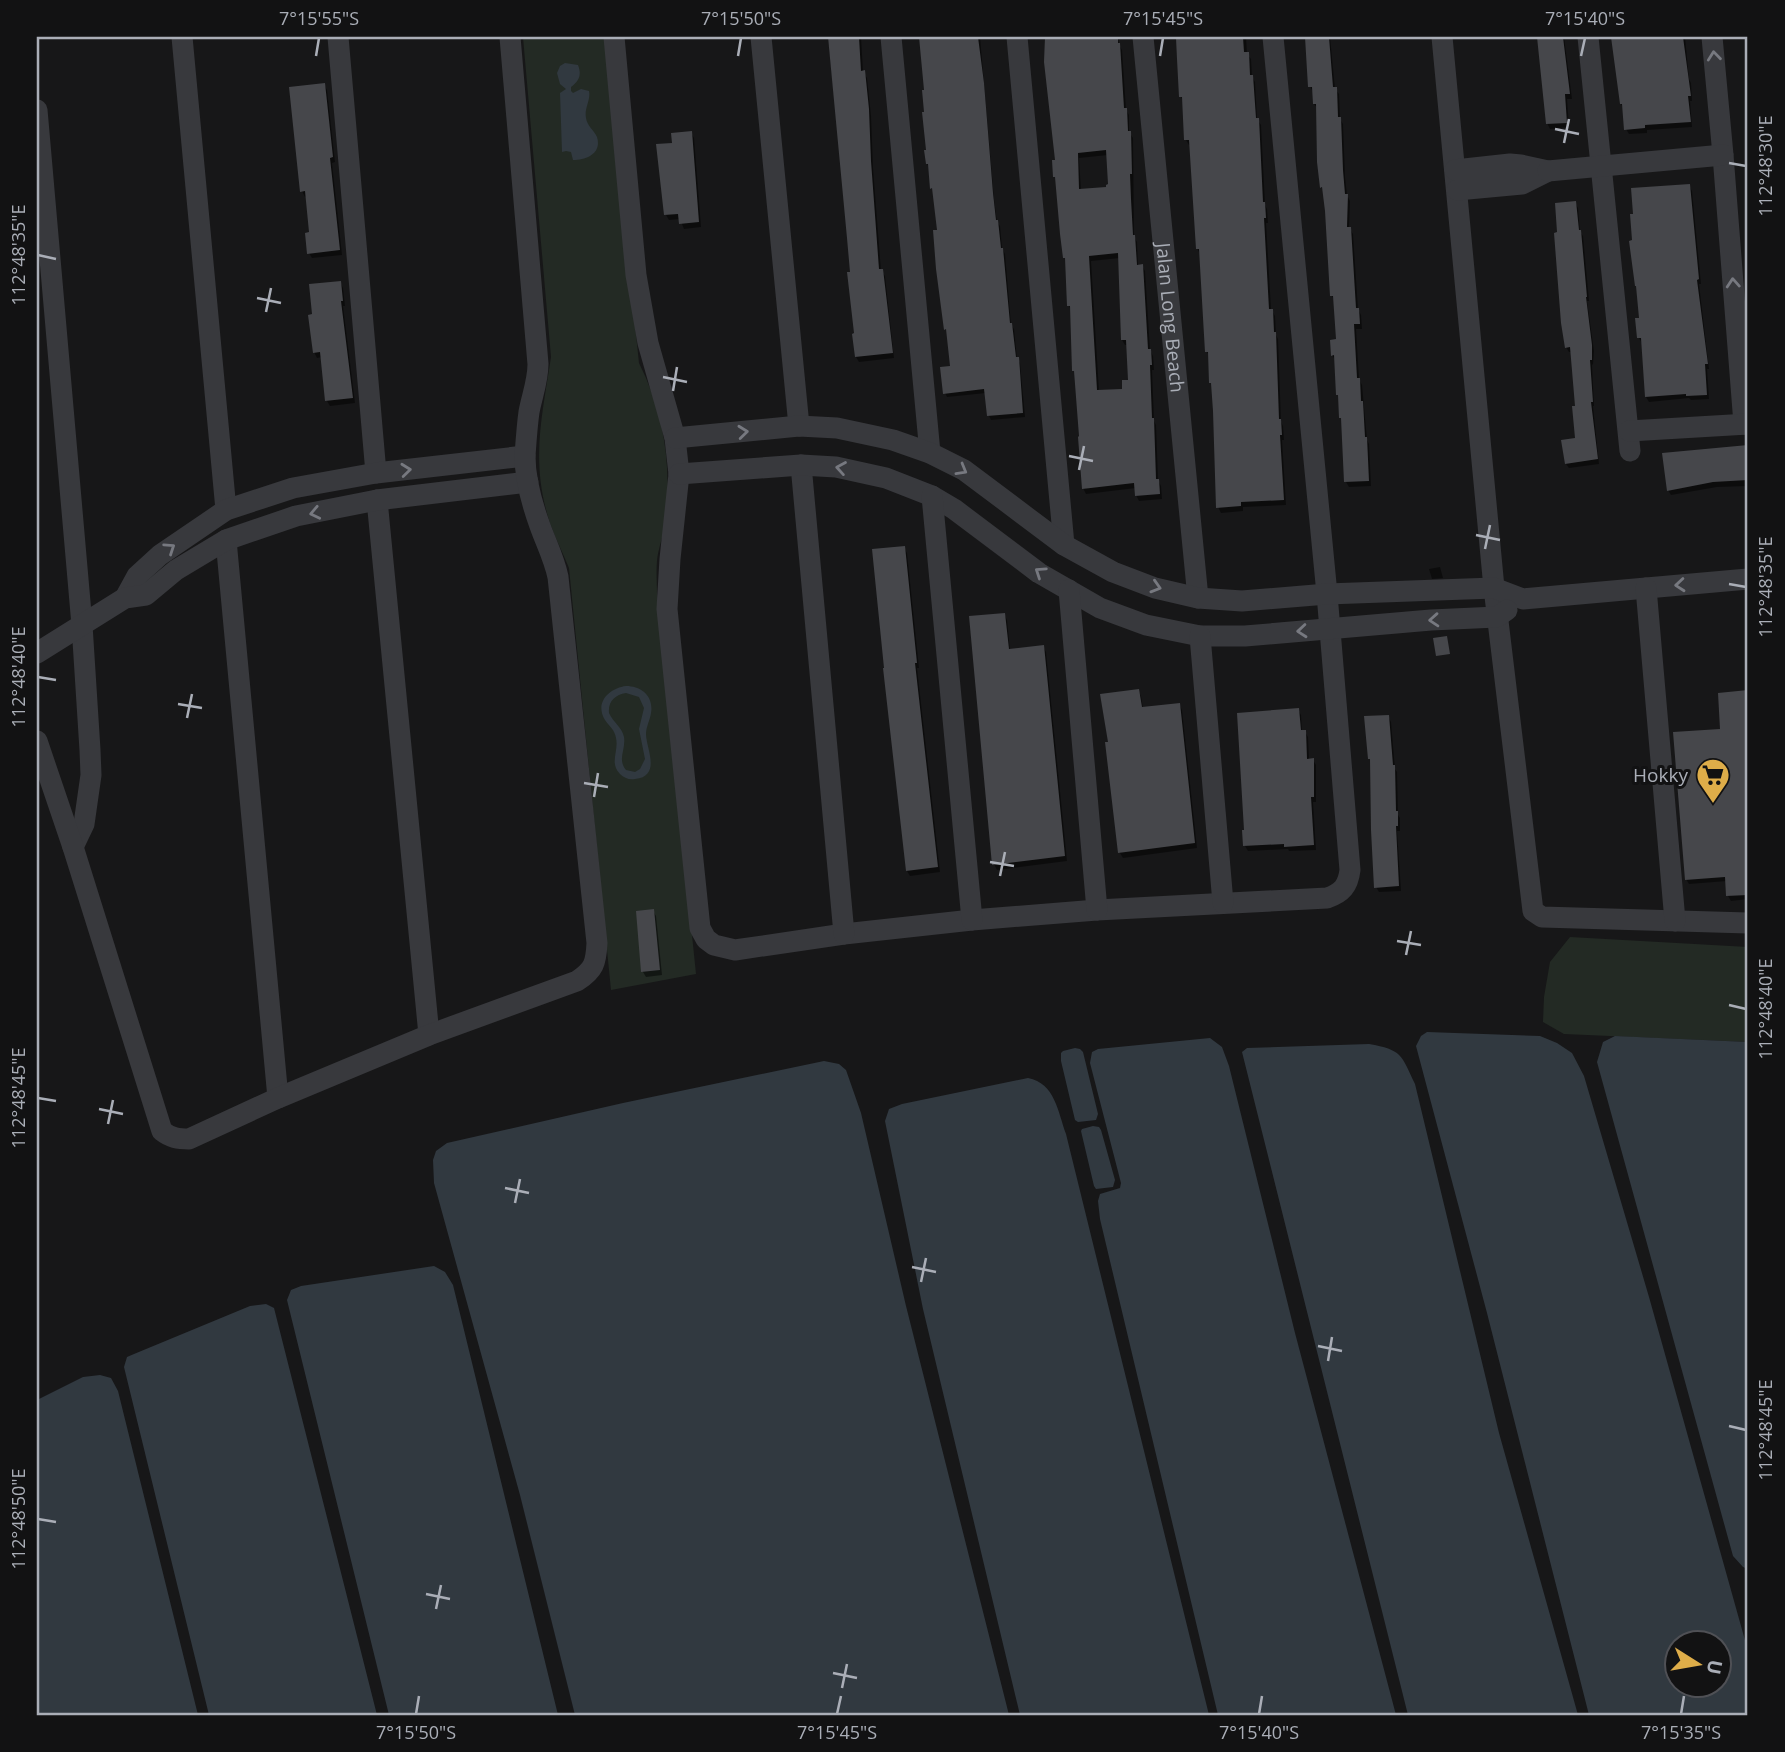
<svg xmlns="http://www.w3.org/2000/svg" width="1785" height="1752" font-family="'Open Sans',sans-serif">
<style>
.green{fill:#232a24}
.water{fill:#313940;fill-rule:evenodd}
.shadow{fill:#0007;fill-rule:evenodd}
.building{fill:#46474b;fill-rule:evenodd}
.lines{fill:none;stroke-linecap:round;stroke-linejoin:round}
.street{stroke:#38393d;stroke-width:21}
.oneway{stroke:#777980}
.ticks{fill:none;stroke:#aaaeb7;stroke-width:2.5}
.labels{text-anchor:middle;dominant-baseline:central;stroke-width:6;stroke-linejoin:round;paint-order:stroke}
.street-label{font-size:19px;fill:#aaaeb7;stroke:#121213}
.poi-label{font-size:19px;fill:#aaaeb7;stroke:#121213;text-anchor:end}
.neatline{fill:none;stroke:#aaaeb7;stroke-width:2.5}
.ticks-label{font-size:18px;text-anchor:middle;fill:#aaaeb7}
</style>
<rect width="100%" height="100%" fill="#171718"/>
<path class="green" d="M523,37H605L639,363C665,415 672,467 665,524C663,537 658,549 657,561C656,572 657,583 657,593L696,974L611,990L569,568C563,553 555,538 550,523C530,462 542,417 551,357Z
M1570,937L1748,947V1042L1564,1034L1543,1022L1544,997L1550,962Z"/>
<path class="water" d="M565,63L578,65C582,75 579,81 571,87V91L573,93L581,89L589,91C591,100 584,108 586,118C587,126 594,130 597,137C602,153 587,160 573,160L571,152L566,151L562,152L560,93L566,89L560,84L557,73L560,66Z
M626,686C641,686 654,696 651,713C650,720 646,727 646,734C646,748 662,776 635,779C629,780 624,778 620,774C609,763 619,751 616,738C615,730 609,726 605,720C594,702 610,688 626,686ZM626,693L639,697L644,708L639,729L645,759L640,769L635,772L626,770C617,759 626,750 624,737C622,727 613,722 609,713C608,701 615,695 626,693Z
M1427,1032L1540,1036L1557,1043L1572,1053L1584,1076L1649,1297L1748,1651V1715H1589L1487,1313L1416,1046L1421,1036ZM1676,1644H1718V1686H1676Z
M1615,1036L1748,1042V1569L1743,1567L1733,1556L1597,1062L1603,1042Z
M1210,1038L1222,1047L1229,1066L1295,1333L1396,1715H1218L1100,1219L1098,1201L1100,1194L1120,1188L1121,1183L1090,1063L1092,1052L1098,1049Z
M1369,1044C1402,1050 1401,1054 1415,1084L1499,1433L1578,1715H1408L1242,1052L1247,1048Z
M1075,1048L1080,1049L1083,1052L1098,1114L1096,1120L1078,1122L1075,1120L1061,1061V1053L1063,1051Z
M824,1061L839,1064L846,1070L861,1113L906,1306L1009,1715H575L520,1495L434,1183L433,1160L436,1151L447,1143L623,1103Z
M1028,1078C1055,1083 1058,1112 1066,1134L1209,1715H1020L923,1309L885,1121L889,1109L902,1104Z
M1093,1126L1099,1127L1101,1130L1115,1180L1113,1187L1096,1189L1094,1186L1081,1131L1082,1129Z
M434,1266L445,1272L453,1285L558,1715H389L287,1300L291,1290L301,1286Z
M266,1304L274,1308L377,1715H209L124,1367L127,1357L134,1354L250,1306Z
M100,1375L111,1378L118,1391L198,1715H37V1400L83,1377Z"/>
<path class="shadow" d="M828,37H861L863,72L867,78L871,116L873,168L881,271L885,276L894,358L859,362L856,357L849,238Z
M921,37H980L994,199L997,222L1000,226L1002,248L1005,254L1011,325L1014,329L1017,359L1020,363L1025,417L991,420L989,416L986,393L947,397L945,393L952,368L948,333L946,329L935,193L932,188L930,168L927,164L926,91Z
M1047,37H1118L1119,45L1122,50L1126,110L1129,115V132L1133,138L1134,237L1137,242L1138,266H1142L1145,271L1150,350L1153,356L1154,370H1152L1154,421L1156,425L1158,480L1161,486L1162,499L1139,501L1136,495V488L1086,494L1083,488L1072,312L1069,306L1067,262L1065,258L1046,62ZM1108,155L1110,186L1108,189L1081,191L1079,158ZM1120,258L1122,340L1125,345H1128L1130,382L1124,391L1099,392L1091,261Z
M1177,37H1246L1247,54L1251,59L1252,77L1255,82L1257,119L1261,125L1265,205L1267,209L1268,223H1266L1271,309L1275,316L1276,335L1278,339L1281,422L1283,426L1284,440H1282L1286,505L1243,507V511L1221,513L1218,507L1214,411L1210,357L1207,352L1200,254L1197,248L1191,145H1189L1186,140L1184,102L1181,97Z
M1306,37H1330L1335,89L1339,94L1340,119L1343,124L1345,177L1347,195L1350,201L1349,228L1353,234L1358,309L1361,315L1362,329H1356L1359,379L1362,385L1367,440L1369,444L1371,486L1349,487L1346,482L1343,422L1341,417L1339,398L1338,395L1336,361L1332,355L1338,341L1335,301L1332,296L1325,193L1321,187L1318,109L1314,104L1313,92L1310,86Z
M1537,37H1564L1572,99H1567L1569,127L1550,129L1547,123L1540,51Z
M1613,37H1685L1689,79L1691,83L1692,101H1690L1692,127L1647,130V133L1629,134L1626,129L1624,109L1621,104Z
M324,85L327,90L335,162L332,163L342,255L312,258L309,253L311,234L307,196L305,197L302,191Z
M691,133L694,138L701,227L684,229L680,219L669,220L666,215Z
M1689,186L1692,191L1701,284H1699L1709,369H1707L1709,399L1691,400L1689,398L1649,402L1646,397L1642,343L1639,338L1641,319Z
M1575,203L1578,208L1580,232L1583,236L1589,301H1587L1594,351L1593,364L1592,365L1594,406H1593L1599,464L1569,468L1566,464L1577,439V407L1572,352H1569L1566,347L1559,234Z
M340,282L343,288L345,306H343L355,403L330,406L327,401L322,357L317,358L314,352Z
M1748,446V486L1717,487L1671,495L1668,490L1664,454Z
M904,548L907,553L919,668H917L940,872L910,876L907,871Z
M1440,567L1443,578L1432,579L1429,569Z
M1004,614L1007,620L1010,650L1043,647L1046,652L1067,861L997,870L994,864Z
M1138,691L1141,696L1143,708L1179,704L1182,710L1197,848L1123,858L1120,853L1110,744Z
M1748,692V899L1731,901L1728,896L1727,881L1689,884L1686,879L1722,730L1720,694Z
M1298,710L1301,715L1302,732H1305L1308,737L1309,760H1313L1316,765V802H1313L1316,850L1289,851L1288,849L1248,851L1245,846Z
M1388,716L1391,722L1395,769L1397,772L1398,815L1400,818V831H1397L1401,891L1379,892L1376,887L1371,762L1370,759Z
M653,911L656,916L662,975L646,977L643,972L638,913Z"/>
<path class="building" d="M828,37H859L861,71L865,70L869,109L871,161L879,269H883L893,353L855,357L852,334L854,333L847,272H850L847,238Z
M919,37H978L984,83L993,193L996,220H998L1001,248H1003L1010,323H1012L1016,357H1019L1023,413L987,416L984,389L943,394L940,367L950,366L946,329L944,330L936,269L933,230H937L932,188L930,189L928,164H926L924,150H926L922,112H924L922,90H924Z
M1045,37H1118V43H1120L1124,108H1127L1128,131H1131L1132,174H1130L1131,199L1133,235H1135L1137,265L1143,264L1148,349H1151L1152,365H1150L1152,418H1154L1156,479H1159L1160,494L1135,496L1134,483L1082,489L1078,437L1079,436L1074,371H1072L1070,306H1067L1065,258H1063L1060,234L1055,177H1053L1052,160H1055L1044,62ZM1106,150L1108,184L1106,185V187L1079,189L1078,153ZM1118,253L1121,340H1126L1128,380H1122V389L1097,390L1089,256Z
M1204,37H1243L1244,52H1249L1250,75H1253L1256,118H1259L1263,202H1265L1266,218H1264L1269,309H1273L1274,332H1276L1279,419H1281L1282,435H1280L1284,500L1241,502V506L1216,508L1213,411L1211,383H1209L1208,352H1205L1199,249H1196L1189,140H1184L1182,97H1179L1177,59L1176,38Z
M1305,37H1329L1333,87H1337L1338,117H1341L1343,170L1345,194H1348L1347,227H1351L1356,308H1359L1360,324H1354L1357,378H1360L1361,401H1363L1365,437H1367L1369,481L1344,482L1341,418H1339L1338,395H1336L1334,355L1331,356L1330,340L1336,339L1333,296H1330L1325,211L1322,187L1320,188L1317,162L1316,104H1313L1312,87H1308Z
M1537,37H1563L1570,94H1565L1567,123L1546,124Z
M1611,37H1683L1691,96H1688L1691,122L1645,125V128L1624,130L1622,104H1620Z
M325,83L333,157L330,158L340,250L307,254L305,233L309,232L305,191L300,192L289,87Z
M692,131L699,222L679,224L678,214L664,215L656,144L672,143L671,133Z
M1690,184L1699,279L1697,280L1708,364H1705L1707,395L1686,396V394L1645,397L1641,338H1637L1635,318H1639L1636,286H1635L1629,241L1632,240L1630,214H1633L1631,188Z
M1576,201L1579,230H1581L1587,297H1586L1592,345V360H1590L1593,402H1591L1598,459L1565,464L1561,440L1575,438L1572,406H1575L1570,347L1565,348L1561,323L1554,233L1557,232L1555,203Z
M341,281L343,301H341L353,398L325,401L320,352L313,353L308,315L312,314L309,284Z
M1748,445V480L1713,482L1667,491L1662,453Z
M905,546L917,663H915L938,867L906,871L883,668H884L872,549Z
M1005,613L1009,649L1044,645L1065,856L992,865L969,616Z
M1447,636L1450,654L1436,656L1433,638Z
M1139,689L1142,707L1180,703L1195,843L1118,853L1105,742H1108L1100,694Z
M1748,690V895L1726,896L1725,877L1685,880L1673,732L1720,729L1718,693Z
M1299,708L1301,730H1306L1307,759L1314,758V797H1311L1314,845L1284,847V844L1243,846L1242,830H1244L1237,713Z
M1389,715L1393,765H1395L1396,811H1398V826H1396L1399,886L1374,888L1371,830L1370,759H1368L1364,716Z
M654,909L660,970L641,972L636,911Z"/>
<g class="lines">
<g class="street">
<path d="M182,37L226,510"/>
<path d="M338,37L376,473"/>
<path d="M614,37L636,275L648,343L675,438L679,474L670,559L667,609L700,928L706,939L714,945L735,950L844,934L972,920L1097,910L1327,898C1342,893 1348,886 1350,870L1327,594L1273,37"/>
<path d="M761,37L799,426"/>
<path d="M891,37L930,453"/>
<path d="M1017,37L1064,545"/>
<path id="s1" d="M1143,37L1198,598"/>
<path d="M1442,37L1494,588L1533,911L1542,917L1748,923"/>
<path d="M1588,37L1630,451"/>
<path d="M1712,37L1723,155L1744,424"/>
<path d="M37,110L82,625L90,750L91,775L84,824L73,847"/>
<path d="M1455,170L1510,164L1521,165L1548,171L1522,184L1457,190"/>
<path d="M1548,171L1723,155"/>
<path d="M1629,431L1748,424"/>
<path d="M675,438L799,426L837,428L893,440L930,453L964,470L1064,545L1113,572L1155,588L1198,598L1242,601L1327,594L1494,588L1523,599L1748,579"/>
<path d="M801,465L844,934"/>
<path d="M679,474L801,465L836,467L886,478L932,496L954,509L1039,573L1100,608L1146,625L1200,636H1245L1431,620L1497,617L1507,610"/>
<path d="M932,496L972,920"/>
<path d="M377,500L429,1035"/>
<path d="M226,540L278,1098"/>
<path d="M1646,588L1675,921"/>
<path d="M1069,590L1097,910"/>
<path d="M125,598L137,576L160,555L226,510L293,488L376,473L525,456"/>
<path d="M1200,636L1223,903"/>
<path d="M37,653L125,598L146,595L176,570L226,540L296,516L377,500L528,482"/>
<path d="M37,741L73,847L162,1131C171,1138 178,1139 189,1139L278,1098L429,1035L577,981C594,970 596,963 597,943L558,577C554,558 546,543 540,526C532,504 525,479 525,456C526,442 527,426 529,412C532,396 538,381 538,364L510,37"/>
</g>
</g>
<defs><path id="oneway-chevron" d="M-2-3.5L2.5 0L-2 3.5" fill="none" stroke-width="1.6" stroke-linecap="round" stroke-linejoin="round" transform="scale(1.75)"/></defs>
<g class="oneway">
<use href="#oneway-chevron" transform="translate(1714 56) rotate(-96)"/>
<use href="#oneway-chevron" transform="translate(1733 283) rotate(-94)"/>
<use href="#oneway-chevron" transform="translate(743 432) rotate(-6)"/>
<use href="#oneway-chevron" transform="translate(841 468) rotate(-170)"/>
<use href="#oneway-chevron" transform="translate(406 470) rotate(-6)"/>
<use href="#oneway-chevron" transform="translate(962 470) rotate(30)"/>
<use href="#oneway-chevron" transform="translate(315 513) rotate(168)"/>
<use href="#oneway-chevron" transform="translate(170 548) rotate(-34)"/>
<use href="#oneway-chevron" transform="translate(1040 572) rotate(-146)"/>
<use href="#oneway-chevron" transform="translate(1680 585) rotate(175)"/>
<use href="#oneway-chevron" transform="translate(1156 587) rotate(17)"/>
<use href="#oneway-chevron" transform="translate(1434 620) rotate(176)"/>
<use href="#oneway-chevron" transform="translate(1302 631) rotate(175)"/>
</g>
<path class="ticks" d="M316,56L319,38M738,56L741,38M1160,56L1163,38M1581,56L1585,38M1555,129L1579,134M1564,143L1569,119M1729,163L1746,166M38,255L56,259M257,298L281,303M266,312L271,288M663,377L687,382M673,391L677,367M1069,456L1093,461M1079,470L1084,446M1476,535L1500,540M1485,549L1490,525M1729,584L1746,587M38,677L56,680M178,704L202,708M187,718L192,694M584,783L608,787M594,797L598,773M990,862L1014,866M1000,876L1005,852M1397,941L1421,945M1406,955L1411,931M1729,1005L1746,1009M38,1098L56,1101M99,1109L123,1114M108,1124L113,1100M505,1188L529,1193M515,1203L520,1179M912,1267L936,1272M921,1282L926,1258M1318,1346L1342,1351M1328,1361L1332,1337M1729,1426L1746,1430M38,1519L56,1522M426,1594L450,1599M436,1609L441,1585M833,1673L857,1678M842,1688L847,1664M416,1714L419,1696M837,1714L841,1696M1259,1714L1262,1696M1681,1714L1684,1696"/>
<defs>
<symbol id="supermarket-pin" viewBox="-11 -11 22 30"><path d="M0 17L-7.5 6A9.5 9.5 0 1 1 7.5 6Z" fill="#dead49" stroke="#121213"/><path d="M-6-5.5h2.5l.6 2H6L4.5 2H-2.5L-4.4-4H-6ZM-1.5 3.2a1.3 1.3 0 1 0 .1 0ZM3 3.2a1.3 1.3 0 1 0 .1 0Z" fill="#111"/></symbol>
</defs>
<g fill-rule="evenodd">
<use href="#supermarket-pin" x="1694" y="756" width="38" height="52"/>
</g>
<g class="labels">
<g class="street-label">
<text stroke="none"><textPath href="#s1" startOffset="282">Jalan Long Beach</textPath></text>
</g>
<g class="poi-label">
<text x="1688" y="775">Hokky</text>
</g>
</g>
<rect width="1785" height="1752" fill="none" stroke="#121213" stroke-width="77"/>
<g transform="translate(1698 1664) rotate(101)"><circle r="33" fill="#121213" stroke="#4f5055" stroke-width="2"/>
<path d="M0-5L12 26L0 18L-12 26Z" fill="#dead49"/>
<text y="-10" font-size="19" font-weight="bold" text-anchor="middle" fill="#aaaeb7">U</text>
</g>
<rect x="38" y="38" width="1708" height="1676" class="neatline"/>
<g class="ticks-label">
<text x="319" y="25">7°15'55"S</text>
<text x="741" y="25">7°15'50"S</text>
<text x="1163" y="25">7°15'45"S</text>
<text x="1585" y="25">7°15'40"S</text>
<text transform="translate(1766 166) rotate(-90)" y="6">112°48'30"E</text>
<text transform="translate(19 255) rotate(-90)" y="6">112°48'35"E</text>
<text transform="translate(1766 587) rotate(-90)" y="6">112°48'35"E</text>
<text transform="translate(19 677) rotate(-90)" y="6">112°48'40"E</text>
<text transform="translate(1766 1009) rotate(-90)" y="6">112°48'40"E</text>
<text transform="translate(19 1098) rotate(-90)" y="6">112°48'45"E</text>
<text transform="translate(1766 1430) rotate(-90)" y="6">112°48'45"E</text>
<text transform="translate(19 1519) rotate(-90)" y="6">112°48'50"E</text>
<text x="416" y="1739">7°15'50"S</text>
<text x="837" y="1739">7°15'45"S</text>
<text x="1259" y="1739">7°15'40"S</text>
<text x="1681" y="1739">7°15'35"S</text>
</g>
</svg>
